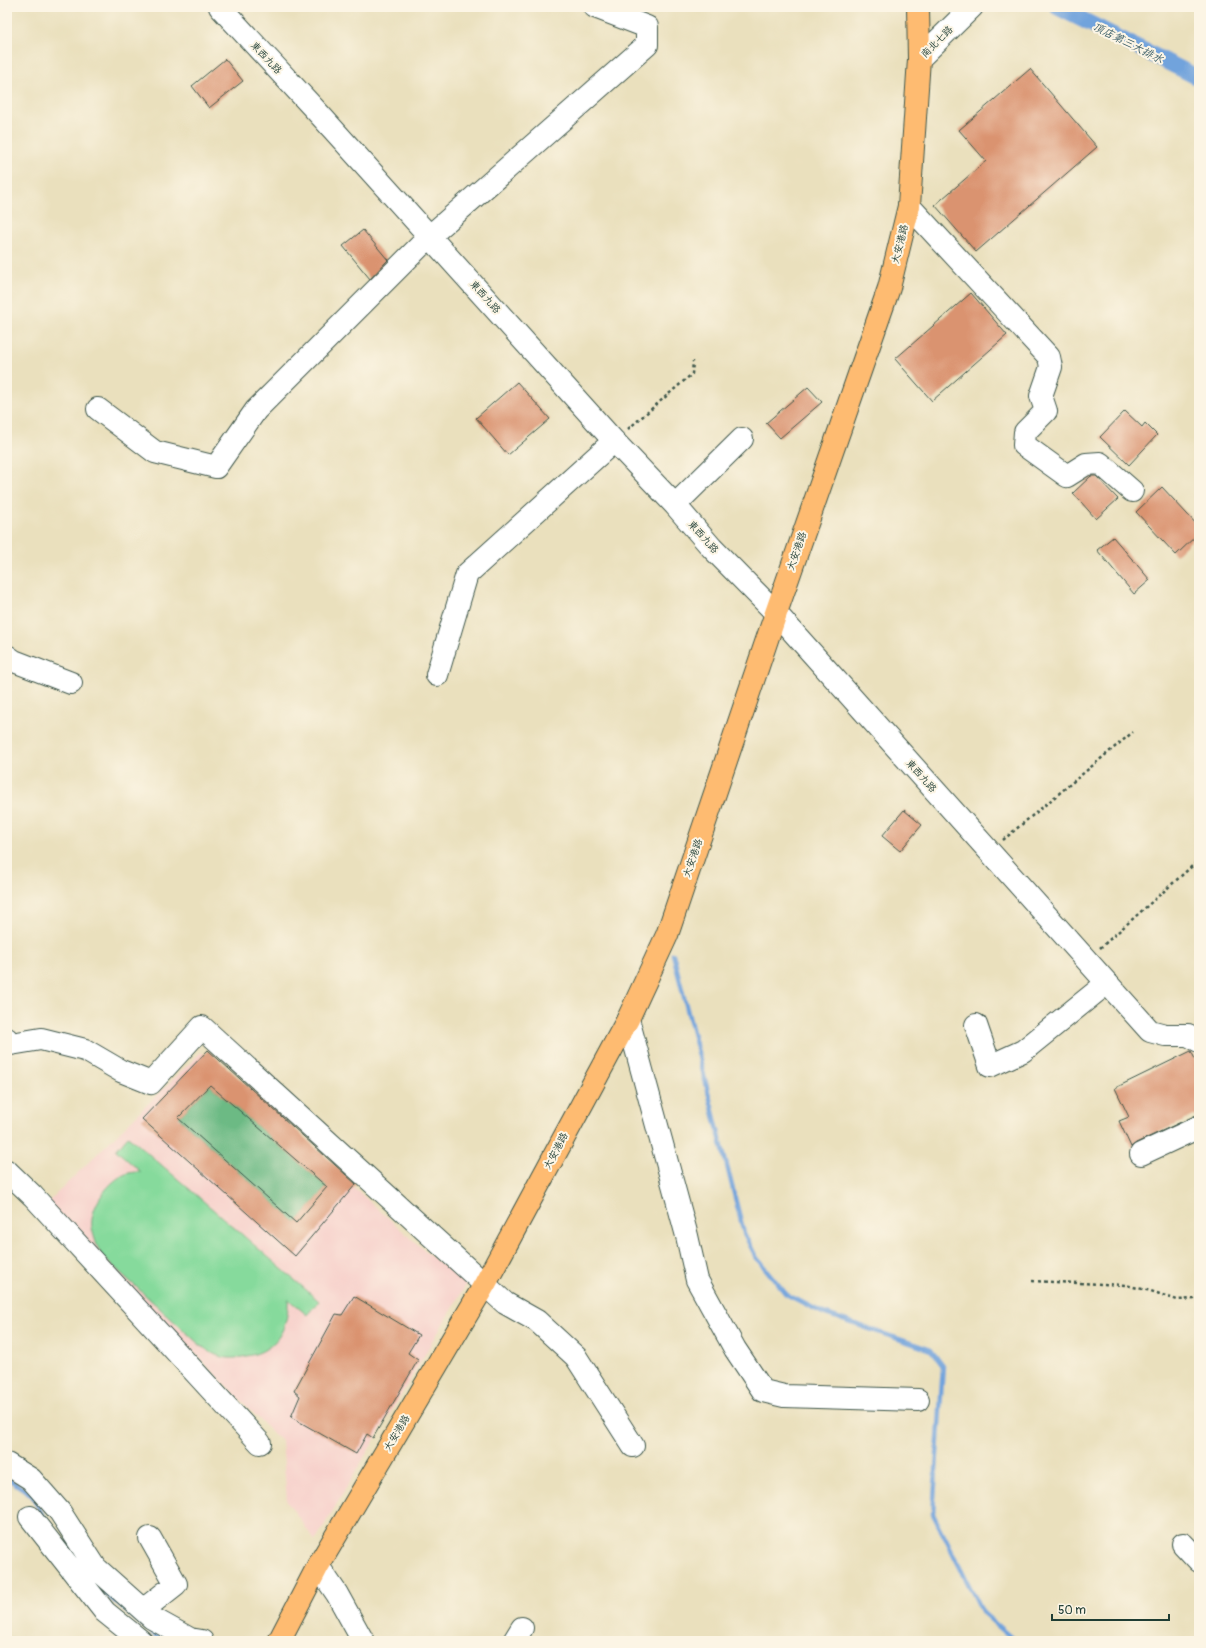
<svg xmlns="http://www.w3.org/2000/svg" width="1206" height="1648" font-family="Pangolin,'LXGW WenKai TC',sans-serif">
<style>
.built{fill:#f7d0cb}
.green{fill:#86da9c;stroke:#528c68}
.forest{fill:#6cba84;stroke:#467c5c}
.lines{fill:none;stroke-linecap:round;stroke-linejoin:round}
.stream{stroke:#71a3dc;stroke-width:4.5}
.canal{stroke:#71a3dc;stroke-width:16}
.building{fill:#da936f;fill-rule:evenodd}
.minor-casing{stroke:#3d5549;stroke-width:24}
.major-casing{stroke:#3d5549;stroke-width:24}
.path{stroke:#3d5549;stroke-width:2.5;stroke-dasharray:3 3;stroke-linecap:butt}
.minor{stroke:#fff;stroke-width:22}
.major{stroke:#febb71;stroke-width:22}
.labels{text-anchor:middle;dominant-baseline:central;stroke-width:4;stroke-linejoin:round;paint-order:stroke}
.street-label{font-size:10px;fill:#1f3d34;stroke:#fcf5e5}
.water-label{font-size:11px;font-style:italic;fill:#385c66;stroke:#fcf5e5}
</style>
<rect width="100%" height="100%" fill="#fcf5e5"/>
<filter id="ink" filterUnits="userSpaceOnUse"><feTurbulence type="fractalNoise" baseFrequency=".025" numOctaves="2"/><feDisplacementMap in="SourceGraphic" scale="8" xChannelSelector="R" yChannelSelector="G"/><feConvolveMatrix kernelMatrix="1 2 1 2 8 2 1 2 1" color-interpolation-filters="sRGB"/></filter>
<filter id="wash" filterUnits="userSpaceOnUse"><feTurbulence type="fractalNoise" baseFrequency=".012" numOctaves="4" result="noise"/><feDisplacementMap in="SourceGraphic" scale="16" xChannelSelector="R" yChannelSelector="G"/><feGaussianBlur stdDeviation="0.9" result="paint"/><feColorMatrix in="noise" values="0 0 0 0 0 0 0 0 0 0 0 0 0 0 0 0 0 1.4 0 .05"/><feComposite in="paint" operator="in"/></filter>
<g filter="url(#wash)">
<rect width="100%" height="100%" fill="#eae0bd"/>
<path class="built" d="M201,1052L432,1257L467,1283L315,1541L287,1501L282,1442L46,1204Z"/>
<path class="green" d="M128,1136L319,1301L307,1315L288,1299C289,1327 277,1351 247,1356C239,1358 230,1359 222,1357C214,1355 207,1350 200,1345L101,1255C97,1246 94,1238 92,1228C89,1208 109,1178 129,1173C133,1172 137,1172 141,1172L116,1150Z"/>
<path class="forest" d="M210,1085L327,1187L296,1223L182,1121L179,1117Z"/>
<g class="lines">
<path class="stream" d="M673,954L744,1233L756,1257L786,1294L823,1313L931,1350L943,1366L933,1514L983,1613L1015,1641
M7,1478L32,1495L45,1520
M99,1588L162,1641"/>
<path class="canal" d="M1057,7L1199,78"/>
</g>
<g id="blocks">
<path class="building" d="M225,59L243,81L209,108L192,86Z
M1030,69L1097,147L976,252L935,205L986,161L959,130Z
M363,230L388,260L370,279L343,246Z
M971,293L1007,335L932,401L895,359Z
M517,382L550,419L508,455L476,418Z
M808,387L822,402L780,438L766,423Z
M1125,411L1142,427L1145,423L1157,435L1129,465L1100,437Z
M1091,476H1096L1118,499L1096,519L1073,493Z
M1162,487L1199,527V533L1176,555L1136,512Z
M1113,537L1150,580L1134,594L1097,550Z
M904,810L922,825L900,851L882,836Z
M208,1050L356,1184L295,1256L142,1119ZM210,1085L327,1187L296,1223L178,1118Z
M1191,1051L1199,1067V1115L1194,1116L1136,1143L1131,1147L1119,1121L1129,1117L1115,1088Z
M354,1296L419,1335L408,1353L418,1360L373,1438L367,1434L356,1454L291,1417L300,1396L294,1391L336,1314L342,1315Z"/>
</g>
</g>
<g filter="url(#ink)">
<use href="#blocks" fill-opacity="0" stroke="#3d5549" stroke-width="1"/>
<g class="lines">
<defs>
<path id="minor" d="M220,7L321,116L614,441L675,505L712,548L776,613L1150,1031L1165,1035H1188L1199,1041
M919,59L972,7
M909,206L1049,357L1051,367L1041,396L1046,411L1025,432L1024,445L1067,476L1086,464L1100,463L1132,491
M98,409L155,452L216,467L256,410L430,236L647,45V27L595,7
M675,505L742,439
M7,656L14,661L71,683
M437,675L467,574L614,441
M628,1019L687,1236L697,1280L735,1349L763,1391L784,1396L918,1400
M976,1025L990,1066L1023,1051L1107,983
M7,1039L11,1044L41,1039L85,1050L121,1071L151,1083L202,1027L505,1303L537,1321L576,1357L633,1446
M1141,1154L1199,1127
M7,1171L33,1196L260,1443
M7,1464L31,1479L60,1512L96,1568L152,1618L190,1639L202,1641
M30,1517L105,1612L141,1641
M1183,1544L1199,1561
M318,1566L337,1594L363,1641
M143,1610L176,1584L150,1538
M514,1641L522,1628"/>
<path id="major" d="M279,1641L318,1566L485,1284L628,1019L667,935L776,613L889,288L909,206L919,59L918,7"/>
</defs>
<use href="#minor" class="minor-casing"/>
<use href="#major" class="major-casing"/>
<path class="path" d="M628,429L692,374L693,361
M1003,840L1133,732
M1100,948L1199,860
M1032,1281L1125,1285L1151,1291L1177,1300L1194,1299L1199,1294"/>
<use href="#minor" class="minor"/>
<use href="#major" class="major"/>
</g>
</g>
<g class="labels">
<g class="street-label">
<text transform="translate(937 42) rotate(-45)">南北七路</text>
<text transform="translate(266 58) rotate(47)">東西九路</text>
<text transform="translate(900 244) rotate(-76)">大安港路</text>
<text transform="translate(485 297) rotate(48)">東西九路</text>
<text transform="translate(703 537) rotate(48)">東西九路</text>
<text transform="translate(797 551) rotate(-71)">大安港路</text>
<text transform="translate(921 776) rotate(48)">東西九路</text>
<text transform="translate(693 858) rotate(-71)">大安港路</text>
<text transform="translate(556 1151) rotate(-62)">大安港路</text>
<text transform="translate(397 1433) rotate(-59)">大安港路</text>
</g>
<g class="water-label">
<text transform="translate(1128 43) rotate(27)">頂店第三大排水</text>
</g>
</g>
<rect width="1206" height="1648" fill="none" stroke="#fcf5e5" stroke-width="24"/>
<path d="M1052 1614v6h117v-6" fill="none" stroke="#1f3d34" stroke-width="2"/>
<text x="1058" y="1614" font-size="12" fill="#1f3d34" stroke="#fcf5e5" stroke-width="3" paint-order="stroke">50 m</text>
</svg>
